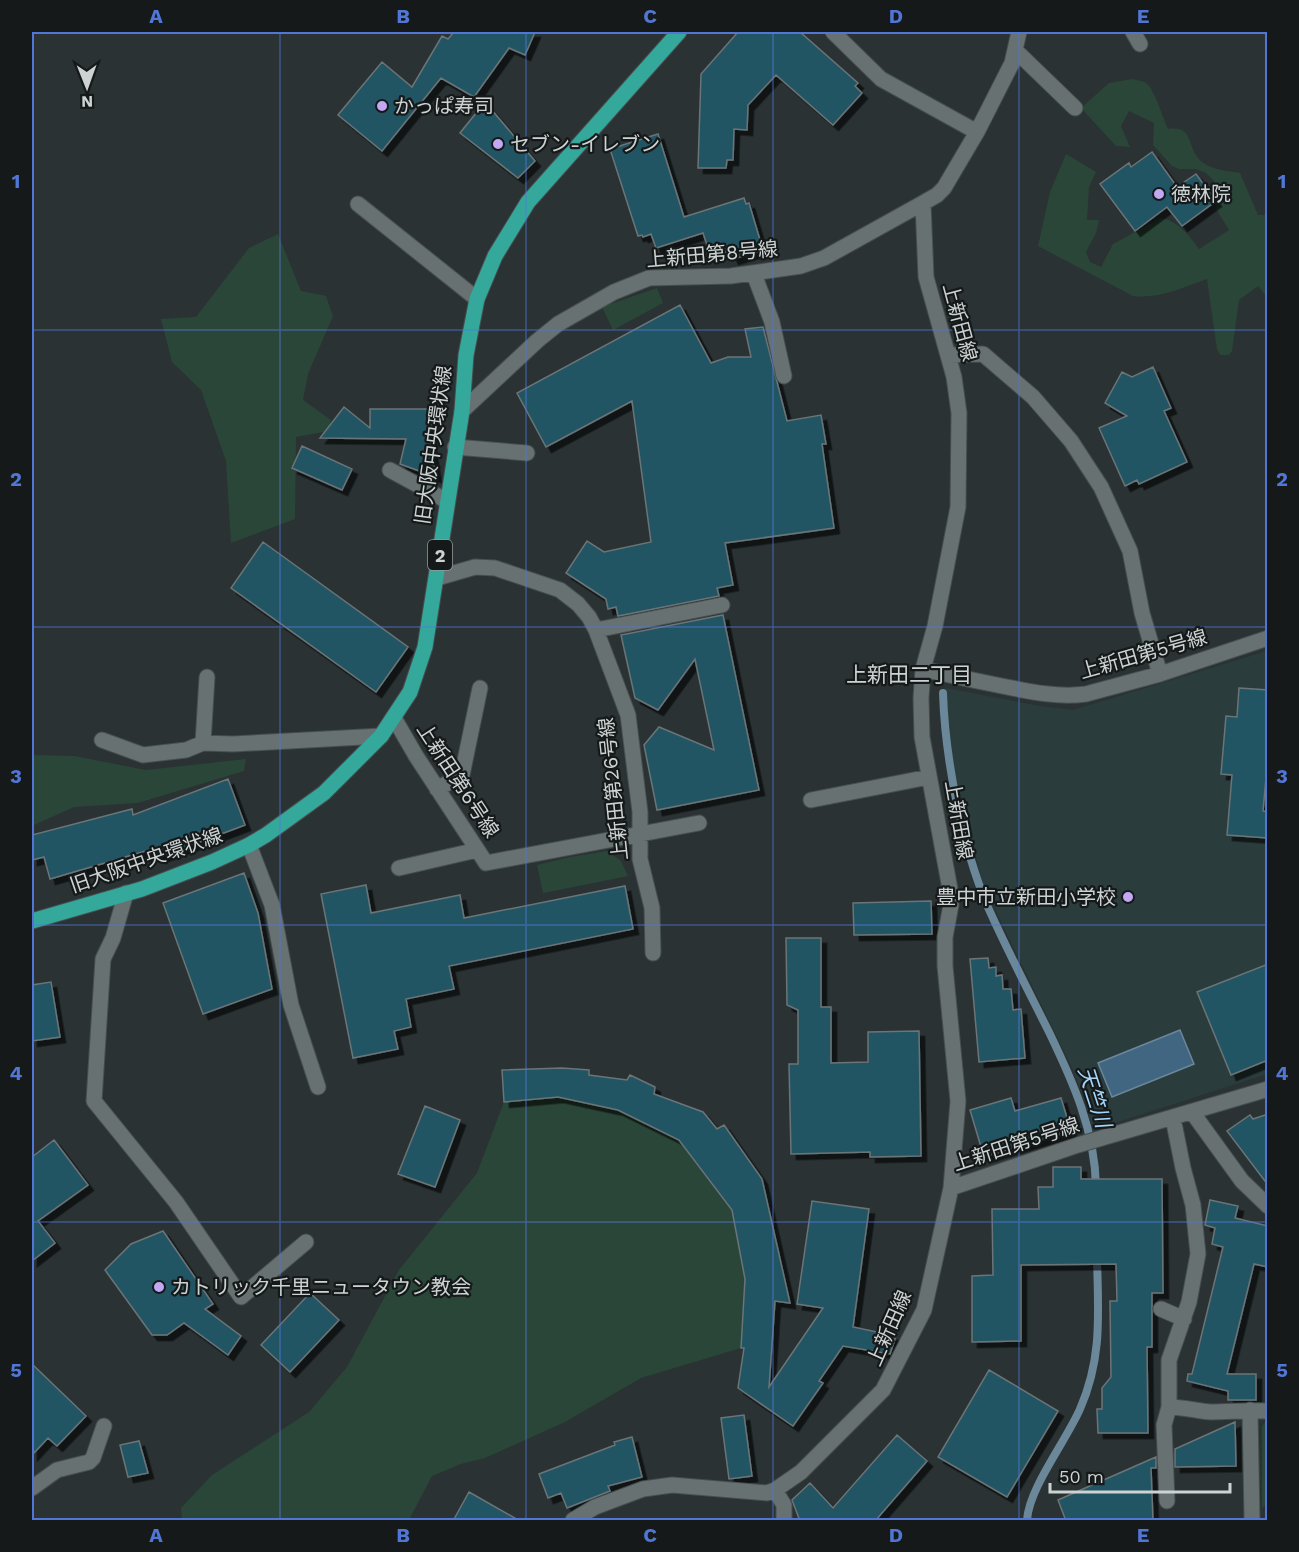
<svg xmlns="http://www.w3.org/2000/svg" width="1299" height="1552" font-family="'Work Sans','Noto Sans JP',sans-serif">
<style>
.built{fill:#2b3c3d}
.green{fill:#2a4639}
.water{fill:#416681;stroke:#6b879a;stroke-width:1.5}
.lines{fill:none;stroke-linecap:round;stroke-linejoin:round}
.stream{stroke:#6b879a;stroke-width:8}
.building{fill:#215464;stroke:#6b7477;stroke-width:1.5;filter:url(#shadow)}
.minor-casing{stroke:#464e4f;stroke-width:17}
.major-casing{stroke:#464e4f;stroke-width:17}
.minor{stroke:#677172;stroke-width:15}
.major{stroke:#35a89c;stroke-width:15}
.grid{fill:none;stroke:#5276d6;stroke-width:1.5;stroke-opacity:0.55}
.poi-dot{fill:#c2a7f2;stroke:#15191a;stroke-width:2}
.labels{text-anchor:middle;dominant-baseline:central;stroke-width:4.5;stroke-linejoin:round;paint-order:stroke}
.shield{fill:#15191a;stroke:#969b9c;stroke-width:1.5}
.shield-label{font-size:18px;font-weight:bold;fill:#cdd3d3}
.poi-label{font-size:20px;fill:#cdd3d3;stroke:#15191a;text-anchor:start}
.street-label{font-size:20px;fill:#cdd3d3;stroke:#15191a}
.neighbourhood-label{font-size:21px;fill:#cdd3d3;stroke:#15191a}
.water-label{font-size:21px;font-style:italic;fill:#a4d5fa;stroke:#15191a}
.neatline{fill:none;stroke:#5276d6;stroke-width:2}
.grid-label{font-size:20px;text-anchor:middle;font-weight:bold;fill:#5276d6}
</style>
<defs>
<filter id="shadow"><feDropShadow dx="5.5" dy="5.5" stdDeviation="0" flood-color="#0009"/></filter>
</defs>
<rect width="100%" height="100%" fill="#2a3233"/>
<path class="built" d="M1267,651V1074L1093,1130L1084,1099L1072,1068L985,889L962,809L949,739L946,688L1040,706L1073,710Z"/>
<path class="green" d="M1132,79C1136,80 1143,81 1146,83C1154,88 1163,118 1168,129C1196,125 1185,148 1202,162C1213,170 1227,171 1240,173L1258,215H1267V297L1258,286L1239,300L1232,351L1229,355H1220L1217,349L1207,279C1182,288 1159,299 1133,296L1038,246L1050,192L1066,154L1096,172L1089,187L1087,220H1099L1096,233L1086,252L1090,262L1101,267L1113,244L1161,218C1178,221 1189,235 1199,249L1229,230L1216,209L1217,184L1206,173L1196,169H1179L1172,166L1153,145L1154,123L1129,111L1121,126L1130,147L1116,146L1081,108L1109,83Z
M278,234L301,291L326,296L333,316L308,374L303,400L331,420L329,431L296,437L295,519L231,543L226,461L201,390L172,362L161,319L196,317L249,248Z
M657,288L663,303L613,330L602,307Z
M32,755L74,756L146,770L246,759L244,771L138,803L74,807L32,826Z
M607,851L621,861L628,876L543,893L537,865L570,857Z
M558,1097L618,1110L679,1140L732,1210L745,1279L741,1348L641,1378L565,1422L485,1458L461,1464L432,1476L409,1520H182L181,1508L212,1475L309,1412L347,1367L399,1270L477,1173L504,1102Z
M1267,1420V1502L1262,1509V1426Z"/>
<path class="water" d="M1180,1030L1194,1064L1112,1097L1098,1063Z"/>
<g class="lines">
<path class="stream" d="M943,693C945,758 962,845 987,905C1006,948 1028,990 1049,1032C1073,1082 1095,1130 1096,1187
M1027,1520C1029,1488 1066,1441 1080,1409C1103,1357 1098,1311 1097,1256"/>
</g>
<path class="building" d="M454,32H535L525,55L509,48L474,97L441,78L382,151L338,115L382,62L412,87L442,36L448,39Z
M738,32H800L858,83L855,86L862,93L833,125L776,75L748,105L747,130L734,129L733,160H727L726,168H698L701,74Z
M485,102L535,161L518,178L460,133Z
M658,134L684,217L744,198L746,204L749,203L763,250L733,259L730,251L712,256L711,251H709L703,233L656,248L651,234L643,237L642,235L638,236L610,149Z
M1152,152L1177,187L1196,174L1216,201L1182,226L1167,207L1135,231L1100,184L1129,163L1131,167Z
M680,305L711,363L728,357H751L745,329L763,327L787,421L821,415L826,444H822L834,528L725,543L733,585L717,588L719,596L618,616L616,607L608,609L606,599L566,573L587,541L604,552L651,542L632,401L546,447L517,393Z
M1153,367L1171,408L1164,411L1187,462L1139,484L1137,480L1125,486L1099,428L1127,416L1105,403L1122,372L1132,377Z
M344,407L370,428V409H432L431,447L436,477L400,464L406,439L320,438Z
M302,446L352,469L342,490L292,468Z
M263,542L408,647L376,692L231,588Z
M723,615L759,790L657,810L644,745L659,727L714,750L695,659L658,710L635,698L621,635Z
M1239,688L1268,690V756L1263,811L1268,812V838L1227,835L1232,775L1221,774L1226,716L1237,717Z
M228,779L245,825L160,857L156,848L50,879L44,857L32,860V835L132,809L133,815Z
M244,873L258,913L272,989L203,1014L163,903Z
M366,885L371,913L460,895L464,918L625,886L633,929L449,966L454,989L406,999L411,1027L394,1031L398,1049L353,1058L321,894Z
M931,901L932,934L854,935L853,903Z
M786,938H821V1007H831V1063L868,1062V1032L919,1031L921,1156L870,1157V1152L791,1154L789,1064H798V1010L787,1005Z
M988,958L989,968L996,967V976L1002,975L1003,989H1011L1013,1010L1021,1009L1025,1058L979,1062L970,959Z
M1268,964V1060L1231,1075L1197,992Z
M51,982L60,1037L32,1041V985Z
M562,1068L589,1070V1075L627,1080L630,1075L655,1087L654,1094L703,1112L717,1129L724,1125L762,1179L790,1303L775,1301L769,1387L823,1308L797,1304L812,1201L869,1209L853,1327L896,1336L890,1354L843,1346L819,1381L823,1383L793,1426L738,1388L744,1348H741L745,1279L732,1210L679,1140L618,1110L558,1097L504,1102L502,1070Z
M1011,1098L1015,1111L1061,1098L1071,1131L984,1157L970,1110Z
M425,1106L460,1120L435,1187L398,1174Z
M1268,1114V1185L1227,1131L1250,1115L1253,1119Z
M54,1140L88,1185L38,1221L55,1243L32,1261V1157Z
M1053,1167H1081V1179H1162L1163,1293H1152V1347H1147L1148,1433H1098L1097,1409H1102V1388L1111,1377L1110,1301H1117L1116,1264L1021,1265V1341L972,1342V1276L993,1275L992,1209H1039L1038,1187H1053Z
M1210,1200L1238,1206L1235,1218L1268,1226V1267L1254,1264L1227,1374H1256V1400H1228V1391L1187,1381L1188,1374H1192L1223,1247L1212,1244L1215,1228L1205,1225Z
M163,1231L213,1304L205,1309L241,1336L228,1355L184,1323L167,1335H152L105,1270L131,1244Z
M310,1293L339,1320L290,1372L261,1345Z
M32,1364L86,1416L57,1446L48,1438L32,1455Z
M989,1370L1058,1411L1007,1497L938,1457Z
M744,1415L752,1476L729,1479L721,1418Z
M1235,1422L1236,1466L1175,1467V1449Z
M897,1435L927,1461L875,1521H800L792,1500L810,1483L833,1508Z
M632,1437L642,1477L608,1486L610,1491L567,1508L561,1493L548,1498L539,1474L615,1445L614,1442Z
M139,1441L148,1473L128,1477L120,1445Z
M1156,1457V1468H1151L1153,1521H1066L1058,1500Z
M469,1492L520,1521H453Z"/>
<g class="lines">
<defs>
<path id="minor" d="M833,32L881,79L977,132
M1133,32L1140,44
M1015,50L1075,108
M358,204L477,299
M754,274L772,322L784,376
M948,355L983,354L1033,397L1071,441L1101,487L1130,551L1142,613L1160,674
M462,411L537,341L558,324L614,292L649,278L731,276L801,266L824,258L923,203
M455,447L527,453
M390,470L447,501
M437,578L475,567L495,568L560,590L578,604L589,617L596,630L628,715L640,812V859L652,908L653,953
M596,630L722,605
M923,669C948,675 972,680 997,685C1027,691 1056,698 1086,694L1160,674L1268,638
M394,718L416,756L486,863L699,823
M102,740L143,755L186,750L203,743L233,744L381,736
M203,743L207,677
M437,789L462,775L480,688
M811,800L929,777
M249,845L272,905L291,1005L318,1087
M399,868L477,850
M126,893L113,938L103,959L94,1101L176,1202L241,1297L306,1242
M1192,1112L1242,1181L1268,1206
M951,1188L1078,1145L1268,1089
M1161,1309L1184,1319
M1169,1407C1183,1407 1197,1411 1211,1412C1230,1412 1248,1410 1268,1411
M1250,1410L1252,1520
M32,1488L57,1470L89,1462L93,1458L104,1426
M775,1490L784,1505V1520
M1167,1501L1164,1425L1169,1407V1360L1189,1302L1198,1254L1193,1205L1183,1168L1173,1118
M573,1520L595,1507L643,1489L672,1485L767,1493L775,1490L801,1472L883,1390L924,1310L951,1188L958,1101L945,966V937L951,905L950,889L922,737L921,698L923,669L935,626L958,507L959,413L954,377L926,277L923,203L937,195L944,188L977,132L1012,63L1019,32"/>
<path id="major" d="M32,921L142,889L212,862L249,845L266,835L324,793L381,736L410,692L425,647L462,411L466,355L477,299L495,256L528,202L679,32"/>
</defs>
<use href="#minor" class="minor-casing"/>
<use href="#major" class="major-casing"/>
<use href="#minor" class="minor"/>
<use href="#major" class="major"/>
</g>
<path class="grid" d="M280,32V1520M526,32V1520M773,32V1520M1019,32V1520M32,330H1268M32,627H1268M32,925H1268M32,1222H1268"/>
<g class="poi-dot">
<circle cx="382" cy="106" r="6"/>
<circle cx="498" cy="144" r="6"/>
<circle cx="1159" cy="194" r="6"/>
<circle cx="1128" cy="897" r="6"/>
<circle cx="159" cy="1287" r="6"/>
</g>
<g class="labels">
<rect class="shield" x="428" y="540" width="24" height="30" rx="4.5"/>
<g class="shield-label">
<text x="440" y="555">2</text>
</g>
<g class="poi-label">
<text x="394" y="106">かっぱ寿司</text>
<text x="510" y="144">セブン-イレブン</text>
<text x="1171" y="194">徳林院</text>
<text x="1116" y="897" text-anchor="end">豊中市立新田小学校</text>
<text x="171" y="1287">カトリック千里ニュータウン教会</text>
</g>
<g class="street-label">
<text transform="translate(712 254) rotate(-5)">上新田第8号線</text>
<text transform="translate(960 322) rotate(75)">上新田線</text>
<text transform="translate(433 445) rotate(-82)">旧大阪中央環状線</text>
<text transform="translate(1143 654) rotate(-16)">上新田第5号線</text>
<text transform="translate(458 780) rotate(57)">上新田第6号線</text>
<text transform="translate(613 789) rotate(-96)">上新田第26号線</text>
<text transform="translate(959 820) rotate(80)">上新田線</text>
<text transform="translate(146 860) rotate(-19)">旧大阪中央環状線</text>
<text transform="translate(1016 1144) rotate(-18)">上新田第5号線</text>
<text transform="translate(889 1328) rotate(-66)">上新田線</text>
</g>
<g class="neighbourhood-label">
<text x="909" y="674">上新田二丁目</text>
</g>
<g class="water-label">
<text transform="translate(1095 1097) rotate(72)">天竺川</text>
</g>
</g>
<rect width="1299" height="1552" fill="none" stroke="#15191a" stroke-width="66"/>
<g transform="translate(87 87) rotate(179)" stroke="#15191a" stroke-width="4.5" paint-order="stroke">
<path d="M0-4.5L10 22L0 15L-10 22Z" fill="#cdd3d3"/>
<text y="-9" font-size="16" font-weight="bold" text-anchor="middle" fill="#cdd3d3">N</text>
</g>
<path d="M1050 1483v9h180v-9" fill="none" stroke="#cdd3d3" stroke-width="3"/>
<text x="1059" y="1483" font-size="18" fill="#cdd3d3" stroke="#15191a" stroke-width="4.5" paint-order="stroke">50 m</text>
<rect x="33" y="33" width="1233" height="1486" class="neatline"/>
<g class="grid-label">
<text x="156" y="23">A</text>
<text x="403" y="23">B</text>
<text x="650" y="23">C</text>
<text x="896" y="23">D</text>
<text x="1143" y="23">E</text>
<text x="16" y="188">1</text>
<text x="1282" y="188">1</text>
<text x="16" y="486">2</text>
<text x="1282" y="486">2</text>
<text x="16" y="783">3</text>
<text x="1282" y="783">3</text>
<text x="16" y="1080">4</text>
<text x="1282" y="1080">4</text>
<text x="16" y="1377">5</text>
<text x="1282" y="1377">5</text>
<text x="156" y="1542">A</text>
<text x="403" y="1542">B</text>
<text x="650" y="1542">C</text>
<text x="896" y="1542">D</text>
<text x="1143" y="1542">E</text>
</g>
</svg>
